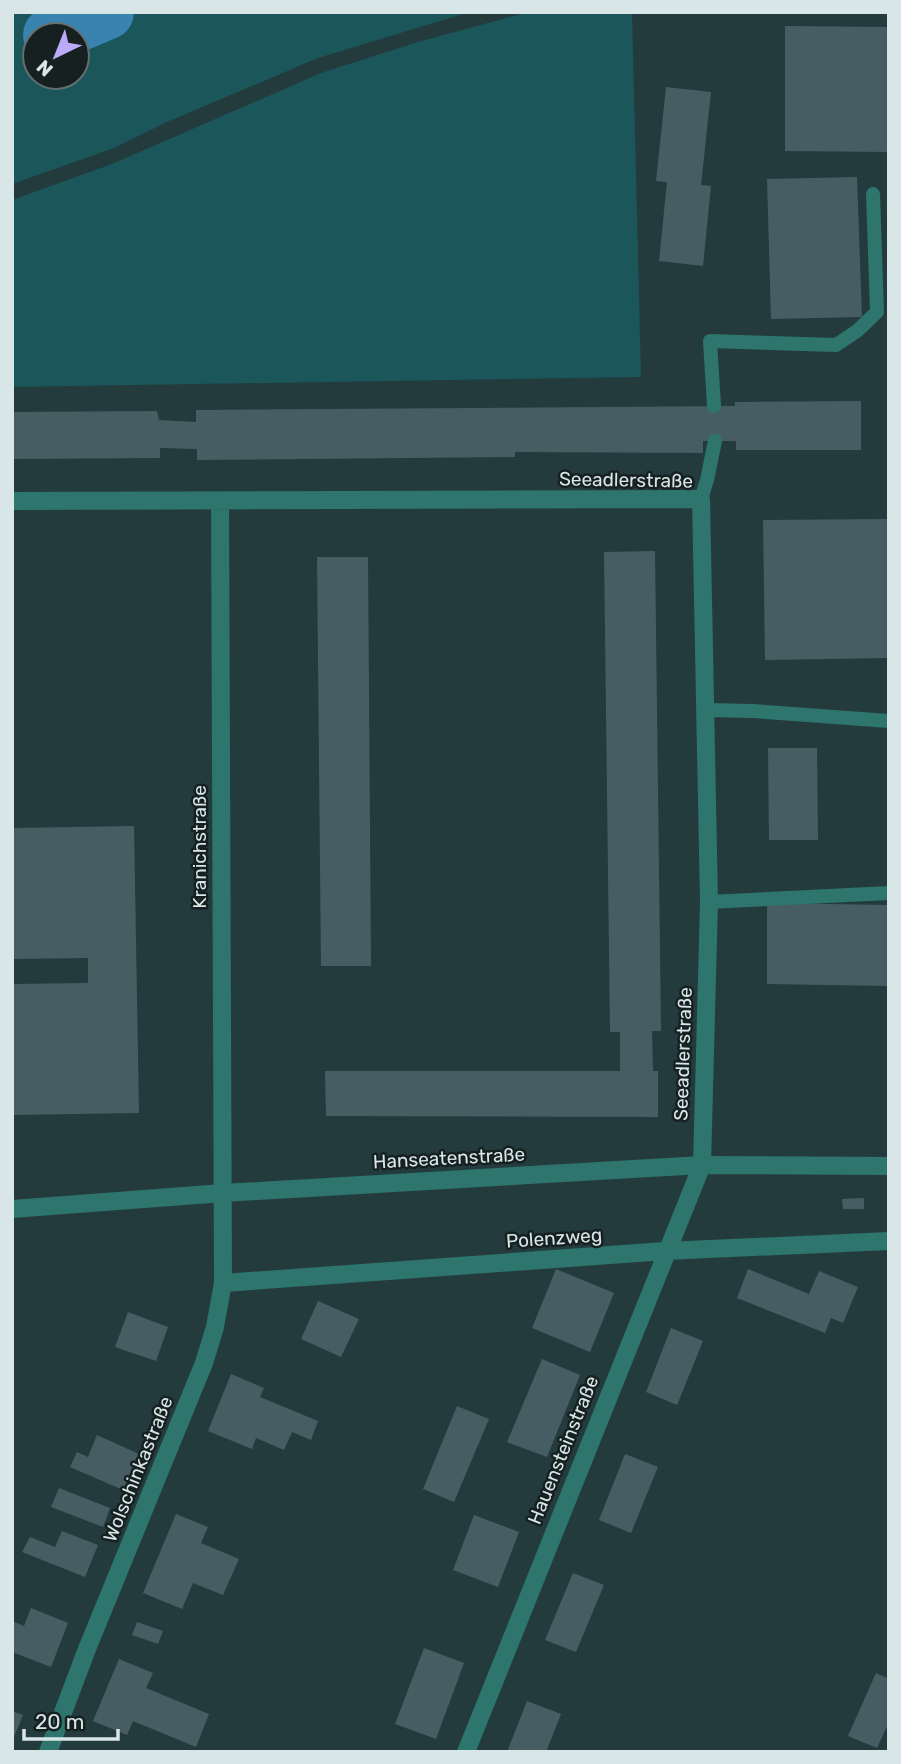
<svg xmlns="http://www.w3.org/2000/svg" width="901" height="1764" font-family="Rubik,sans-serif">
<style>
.green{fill:#1a565a;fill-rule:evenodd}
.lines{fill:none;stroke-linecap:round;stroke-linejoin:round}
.river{stroke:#3883b0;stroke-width:56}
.building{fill:#475d64}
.service{stroke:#2d756d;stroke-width:14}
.minor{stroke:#2d756d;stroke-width:18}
.tertiary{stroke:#2d756d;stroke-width:18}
.labels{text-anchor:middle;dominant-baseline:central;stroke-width:5;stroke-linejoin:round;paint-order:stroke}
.street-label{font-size:19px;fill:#d8e6e7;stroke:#162021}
</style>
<rect width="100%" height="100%" fill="#243b3d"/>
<path class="green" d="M12,12H470L318,58L167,122L114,148L12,184ZM35,35H77V77H35Z
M528,12H632L641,377L12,387V200L112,164L321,73L418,42Z"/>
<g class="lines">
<path class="river" d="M51,35L106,12"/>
</g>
<path class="building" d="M785,26L889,27V152L785,151Z
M666,87L711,92L701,185L711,186L703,266L659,261L667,182L656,181Z
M857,177L862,317L771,319L767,179Z
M861,401V450H736V441H703V453L515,452V457L197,460V449L160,448V458L12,459V412L157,411L159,420L196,422V410L735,406V402Z
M889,519V658L765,660L763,520Z
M655,551L661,1031H652L653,1071H658V1117L326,1116L325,1071H620V1032H610L604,552Z
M317,557H368L371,966H321Z
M768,748H817L818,840H769Z
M134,826L139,1113L12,1115V984L88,983V958L12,959V828Z
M767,903L889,905V986L767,984Z
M864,1198V1209H843L842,1199Z
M556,1269L614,1293L590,1352L532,1328Z
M748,1269L809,1294L819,1271L858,1287L843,1323L831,1318L825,1333L737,1298Z
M318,1301L359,1319L341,1357L301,1339Z
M128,1312L168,1327L156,1361L115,1347Z
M671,1328L703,1341L677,1405L646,1392Z
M542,1359L580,1375L547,1457L507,1442Z
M231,1374L264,1388L260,1397L318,1421L311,1440L292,1432L284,1450L256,1438L252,1449L208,1431Z
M457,1406L489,1419L454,1502L423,1489Z
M97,1435L139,1454L123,1490L70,1467L77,1452L88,1457Z
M625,1454L658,1467L631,1533L599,1520Z
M59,1488L110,1508L103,1527L51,1507Z
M176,1514L208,1527L201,1543L239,1559L223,1595L193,1583L182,1609L143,1593Z
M474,1515L519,1532L498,1587L453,1570Z
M62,1531L98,1545L85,1577L22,1552L30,1537L55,1547Z
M573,1573L604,1585L576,1652L545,1640Z
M31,1608L68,1623L51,1667L12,1652V1621L24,1626Z
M137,1622L163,1631L158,1644L132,1635Z
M424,1648L464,1663L436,1739L395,1724Z
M119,1659L153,1673L146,1688L209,1714L196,1747L133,1721L127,1735L93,1721Z
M876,1673L889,1679V1722L877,1748L848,1736Z
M527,1701L561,1714L546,1752H507Z
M12,1711L23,1715L12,1742Z"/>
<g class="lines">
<path class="service" d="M714,406L710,341L836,345L857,331L877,312L873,194
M701,499L707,480L715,441
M705,710L753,711L889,721
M709,902L889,893"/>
<path class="minor" d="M12,501L701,499L709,902L702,1165L466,1752
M223,1283L665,1251L889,1241
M48,1752L87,1649L204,1363L215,1327L223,1283L220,501"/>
<path class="tertiary" d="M12,1209L223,1193L702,1165L889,1166"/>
</g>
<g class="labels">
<g class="street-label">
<text transform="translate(626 480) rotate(1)">Seeadlerstraße</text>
<text transform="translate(199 847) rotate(-90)">Kranichstraße</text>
<text transform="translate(683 1054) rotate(-88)">Seeadlerstraße</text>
<text transform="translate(449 1158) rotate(-3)">Hanseatenstraße</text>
<text transform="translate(554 1238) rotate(-4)">Polenzweg</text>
<text transform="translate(563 1450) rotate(-68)">Hauensteinstraße</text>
<text transform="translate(138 1469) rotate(-68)">Wolschinkastraße</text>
</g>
</g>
<rect width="901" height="1764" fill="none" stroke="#d8e6e7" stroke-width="28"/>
<g transform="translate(56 56) rotate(223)"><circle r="33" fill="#162021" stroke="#646f70" stroke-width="2"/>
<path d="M0-5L12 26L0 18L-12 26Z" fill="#baaaf7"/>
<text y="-10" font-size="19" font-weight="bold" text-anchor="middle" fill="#d8e6e7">N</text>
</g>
<path d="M24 1729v10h94v-10" fill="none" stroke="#d8e6e7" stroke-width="3.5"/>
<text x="35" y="1729" font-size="21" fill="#d8e6e7" stroke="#162021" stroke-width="5" paint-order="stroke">20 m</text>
</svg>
